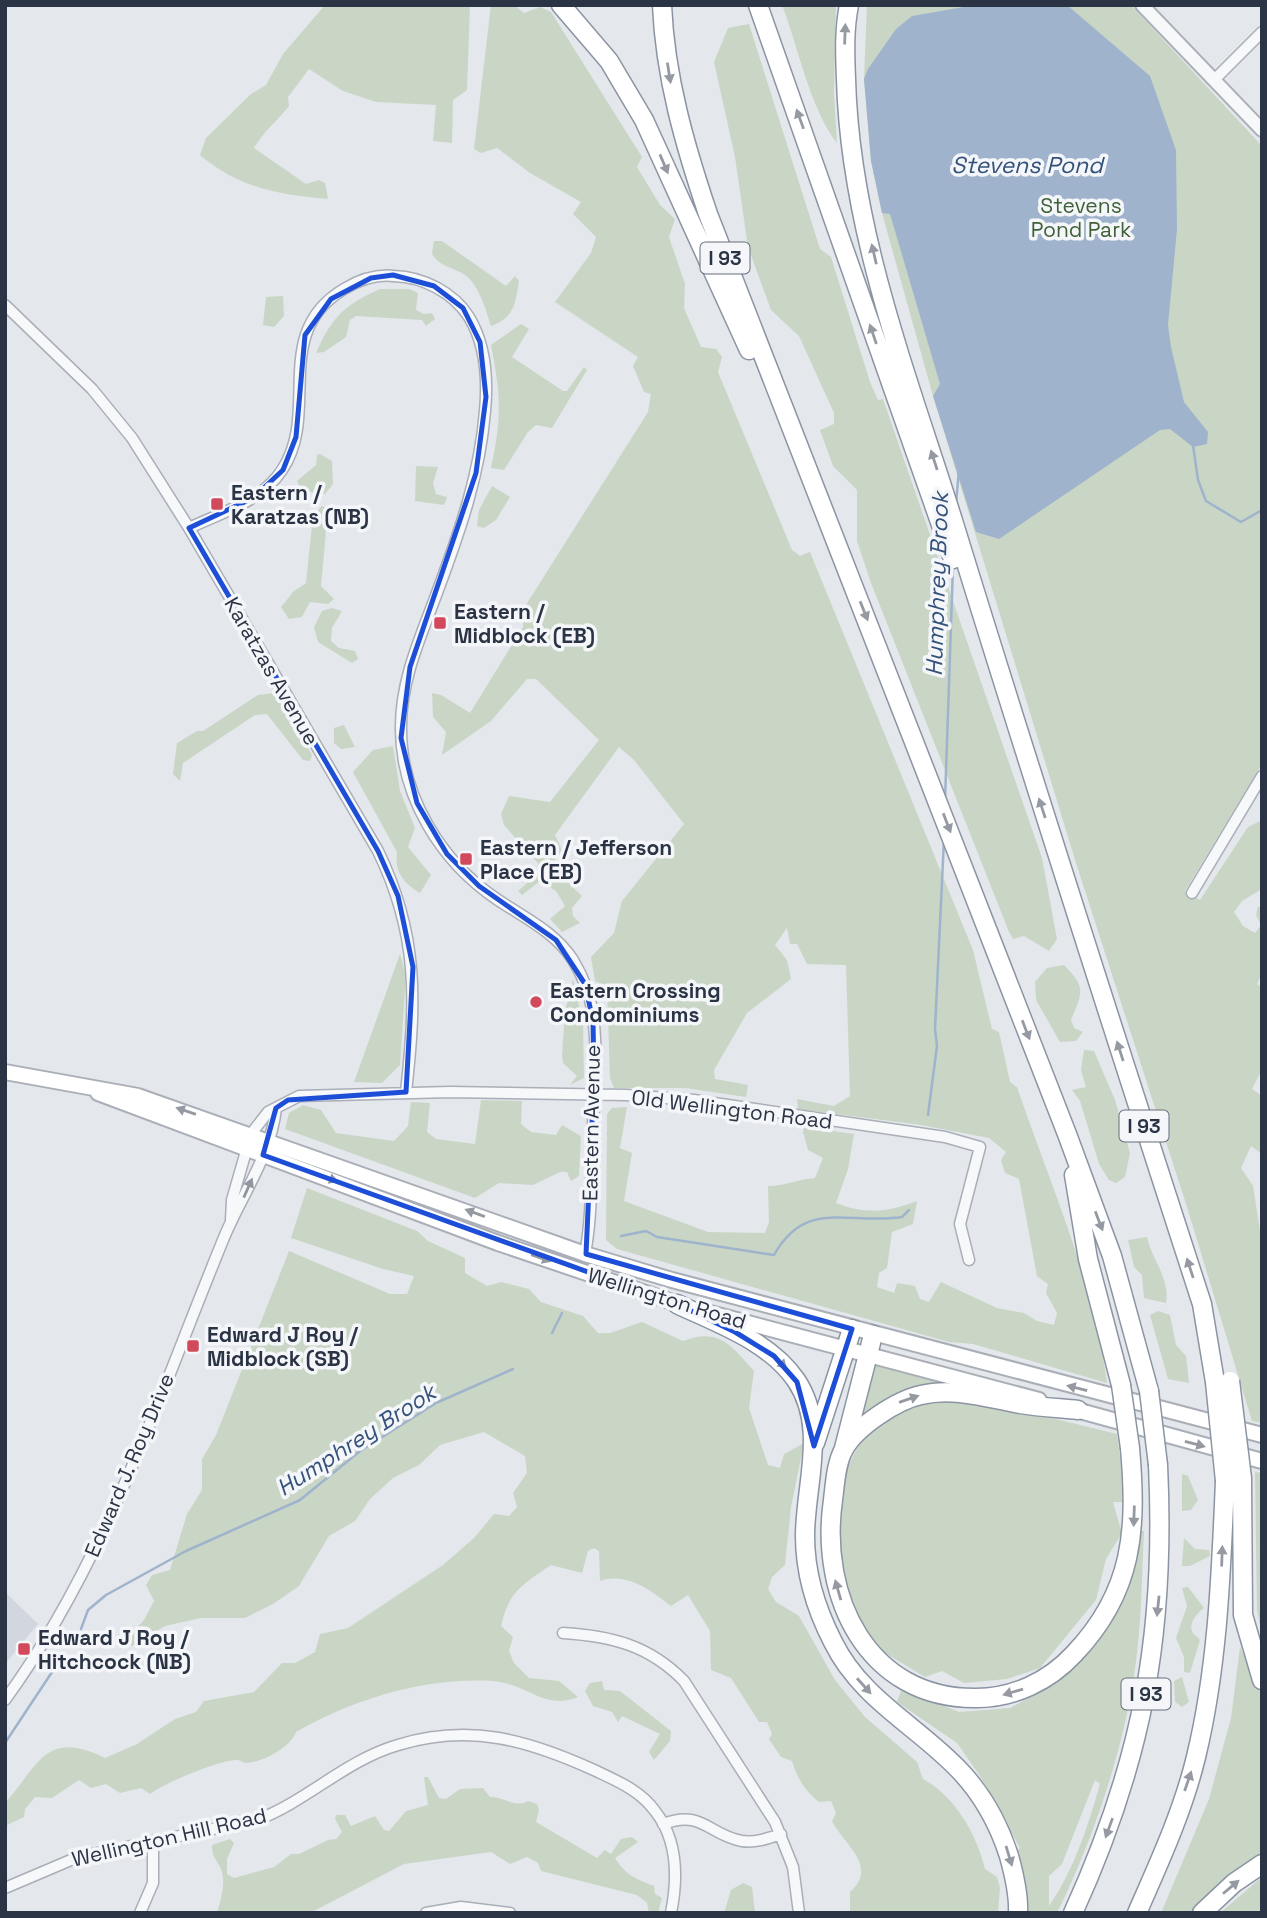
<svg xmlns="http://www.w3.org/2000/svg" width="1267" height="1918" font-family="'Space Grotesk',sans-serif">
<style>
.built{fill:#d2d6de}
.green{fill:#c9d6c5;fill-rule:evenodd}
.water{fill:#9fb4cc}
.lines{fill:none;stroke-linecap:round;stroke-linejoin:round}
.stream{stroke:#9fb4cc;stroke-width:2.5}
.minor-casing{stroke:#a9aeb7;stroke-width:13}
.tertiary-casing{stroke:#a9aeb7;stroke-width:16}
.secondary-casing{stroke:#a9aeb7;stroke-width:18}
.motorway-casing{stroke:#8b94a3;stroke-width:21}
.minor{stroke:#f7f8fa;stroke-width:10}
.tertiary{stroke:#f7f8fa;stroke-width:12}
.secondary{stroke:#fff;stroke-width:14}
.motorway{stroke:#fff;stroke-width:18}
.motorway-bridge-casing{stroke:#8b94a3;stroke-width:21;stroke-linecap:butt}
.motorway-bridge{stroke:#fff;stroke-width:18}
.oneway{fill:#959aa2}
.oneway2{fill:#9196a0}
.marked{fill:none;stroke:#1d4ed8;stroke-width:5;stroke-linejoin:round}
.poi-dot{fill:#d1495b;stroke:#f4f6f9;stroke-width:2.5}
.labels{text-anchor:middle;dominant-baseline:central;stroke-width:7;stroke-linejoin:round;paint-order:stroke}
.shield{fill:#f4f6f9;stroke:#676e7b;stroke-width:2}
.shield-label{font-size:19px;font-weight:bold;fill:#2b3445}
.park-label{font-size:21px;fill:#3f6138;stroke:#f4f6f9}
.poi-label{font-size:21px;font-weight:bold;fill:#2b3445;stroke:#f4f6f9;text-anchor:start}
.street-label{font-size:21px;fill:#2b3445;stroke:#f4f6f9}
.water-label{font-size:23px;font-style:italic;fill:#34527a;stroke:#f4f6f9}
</style>
<rect width="100%" height="100%" fill="#e4e7ec"/>
<path class="built" d="M5,1592L38,1624L5,1664Z"/>
<path class="green" d="M325,5H470L467,90L453,100L452,143L433,141L436,105L376,102L343,91L309,69L288,97L289,106C277,121 264,131 254,148L306,184L319,180L325,183L328,199C279,195 239,188 200,155L206,138L251,94L266,85L283,54Z
M491,5H514L524,13L540,7L551,12L642,157L637,167L660,205L675,219L669,237L685,284L684,308L701,347L716,349L722,357L718,372L792,550L800,556L810,552L973,950L992,1029L999,1032L1010,1082L1017,1087C1050,1184 1094,1281 1107,1383L973,1344L949,1342L617,1249L606,1240L607,1114L612,1108L627,1107L620,1148L632,1153L624,1201L708,1232L765,1233L769,1222L768,1186C785,1186 798,1179 815,1178L823,1158L808,1150L803,1132L804,1127L854,1134L848,1169L836,1203C866,1215 888,1212 917,1201L913,1224L892,1232L887,1268L879,1273L877,1287L894,1293L897,1283L915,1286L920,1299L929,1302L941,1282L997,1308L1024,1313L1037,1321L1054,1325L1057,1313L1046,1293L1048,1284L1037,1276L1019,1179L1005,1173L1001,1160L1006,1152L989,1138L921,1125L798,1109L797,1099L834,1106L850,1096L846,965L807,964L797,944H790L787,928L775,945L787,960L791,979L747,1013L714,1070L715,1079L748,1085L746,1097L685,1088H614L610,1078L607,988L595,981L591,957L614,933L622,901L684,824L634,760L619,747L555,835L562,850L551,866L582,896L572,908L573,916L580,923L562,932L550,919L565,906L556,891L540,881L522,895L518,891L543,869L504,825L501,814L509,796L550,802L599,740L536,679H527L491,721L442,755L446,732L433,717L432,693L441,695L470,713L523,627L524,608L648,412L651,394L644,392L633,366L638,357L555,302L591,253L596,237L573,214L581,202L530,173L497,148L481,153L474,149Z
M782,5H836L834,93L837,143C810,109 798,46 782,5Z
M867,5H1131L1262,146V764L1185,891L1200,900L1248,827L1262,820V889L1242,901L1234,912L1243,926L1255,933L1261,925L1256,915L1258,907H1262V973L1257,984L1262,988V1070L1252,1089L1262,1096V1154L1251,1146L1241,1168L1253,1186L1261,1237L1262,1423L1252,1421L1187,1207L1076,863L933,396L882,213L871,161L864,79Z
M749,24L820,249L831,257L870,382L878,400L883,399L1042,858L1057,939L1049,951L1024,936L1013,939L1009,932L871,583L857,541V490L833,466L820,430L834,424V413L799,336L771,310L748,247L735,157L714,62L728,28Z
M434,241H442L506,286L515,276L519,281C515,304 515,317 491,326C486,310 479,285 465,275C453,267 440,267 432,254Z
M380,289H409L418,293L416,310L424,314L432,313L435,319L426,326L422,320L356,316L350,320L346,337L324,352L316,353C332,317 344,305 380,289Z
M283,296L284,316L274,327L263,325L266,297Z
M521,324L529,329L512,357L563,391H567L584,367L587,370L552,428L536,425L528,432L504,470L491,468C502,416 501,397 491,345Z
M320,454L332,461L333,484L325,494L302,491L297,481L316,465L317,455Z
M416,466L438,467L433,483L436,494L447,497L444,505L415,501Z
M492,486L510,497L496,520L484,528L477,526L479,510Z
M322,506L328,509L321,586L334,599L328,604L310,602L302,617L289,619L281,607L294,591L306,583L313,515Z
M332,608L342,611L332,628L331,641L339,648L355,651L358,659L352,663L318,642L314,627L322,611Z
M275,693L312,755L310,761L303,760L267,714L255,715L183,763L180,781L173,774L177,743L197,731H203L258,695Z
M344,725L355,747L341,749L334,743V728Z
M393,746L400,791L415,828L408,847L431,875L420,893C404,884 394,872 397,852L353,772L373,750Z
M400,954L406,975L400,1065L382,1083L354,1082Z
M1064,965C1086,987 1083,992 1071,1020L1074,1028L1083,1032L1076,1041L1060,1042L1036,1000L1035,982L1047,968Z
M573,979L583,1023L584,1078L570,1085L577,1076L563,1063L562,1056L565,1011Z
M1084,1050L1094,1051L1115,1100L1130,1153L1125,1177L1116,1183L1109,1180L1099,1164L1080,1101L1072,1090L1086,1087L1081,1070Z
M481,1100L522,1101L521,1124L531,1132L556,1135L562,1125L581,1136L579,1176L571,1181L567,1172H560L533,1185L499,1183L475,1198L285,1129L289,1113L303,1105L321,1110L336,1133L394,1141L408,1126L411,1102L430,1103L427,1132L436,1139L475,1144Z
M307,1188L417,1231L428,1241L465,1258V1273L487,1286L501,1282L529,1289L541,1302L583,1316L598,1333H610L642,1322L683,1341C719,1327 732,1346 754,1371L749,1408L768,1465L780,1468L784,1454L804,1443L791,1507L785,1565L772,1577L768,1589L776,1602L799,1616L835,1680L865,1717L917,1762L923,1779C955,1796 977,1835 985,1869L997,1877L1000,1888L998,1913H850V1892C879,1866 844,1845 832,1821L836,1813L831,1801L819,1802C805,1791 797,1778 792,1761L781,1757L769,1739L772,1734L767,1722H759L731,1678L711,1670L710,1631L688,1595L671,1606C650,1590 627,1572 600,1581L599,1551L594,1548L588,1551L582,1573L551,1565C522,1585 509,1591 501,1626L513,1637L509,1651L514,1663L529,1678L559,1681L578,1697C543,1711 527,1683 492,1681C425,1677 354,1699 296,1732C291,1747 263,1762 247,1763C241,1763 242,1760 237,1760C222,1759 162,1784 150,1794L141,1788L120,1793L106,1784L91,1788L79,1780L52,1798L35,1797L25,1809L24,1817L5,1826V1803C40,1764 45,1729 105,1758L137,1744L175,1719L196,1712L204,1701L254,1692L282,1663H295L315,1652L320,1634L348,1628L443,1565L474,1538L494,1514L509,1516L517,1507L513,1493L527,1473L525,1456L484,1432L440,1445L419,1465L393,1478L370,1499L355,1521L329,1536L299,1586L273,1604L245,1618H201L165,1626L132,1646L123,1643L144,1620L154,1601L146,1585L152,1575L170,1570L187,1514L202,1490V1459L216,1435L289,1251L390,1294H407L414,1276L383,1269L291,1238Z
M1147,1237C1152,1260 1170,1278 1166,1303L1144,1298L1142,1275L1134,1267L1128,1240Z
M1158,1311L1170,1315L1176,1345L1186,1356L1189,1383L1168,1379L1150,1315Z
M875,1365L943,1383C909,1392 893,1389 865,1416L860,1413Z
M935,1397L995,1404L1117,1434L1126,1502H1113L1122,1533L1106,1559L1096,1600L1040,1668L1007,1679L964,1683L942,1671L925,1677L885,1653L881,1655C870,1638 854,1619 847,1600C828,1548 834,1463 876,1424C890,1411 917,1404 935,1397Z
M1255,1472L1262,1473V1636L1257,1610Z
M1182,1474L1188,1476L1198,1500L1191,1510L1182,1511Z
M1138,1531H1144C1142,1568 1142,1606 1138,1643C1130,1732 1096,1834 1057,1913H1025L1016,1852L1020,1848L980,1776L957,1743L897,1702L902,1688L959,1712L1010,1708L1045,1689L1098,1634ZM1095,1780L1100,1784C1088,1826 1074,1870 1049,1906V1876L1062,1864Z
M1184,1538L1195,1549L1209,1550L1210,1556L1190,1566H1182Z
M1188,1587L1204,1608C1198,1612 1187,1624 1193,1633C1195,1636 1198,1637 1200,1640L1190,1673L1184,1672V1657L1176,1638L1187,1606L1182,1588Z
M1240,1647L1262,1696V1857L1214,1888L1192,1913H1161L1209,1799L1231,1718Z
M1182,1677L1189,1702L1182,1707L1175,1702L1174,1681Z
M602,1681L604,1690L620,1691L671,1731L670,1741L654,1760L649,1752L660,1734L622,1716L618,1722L612,1712L593,1706L585,1691L590,1683Z
M424,1777H428L439,1798L446,1799L460,1789L483,1788L490,1797C504,1796 515,1809 528,1801L537,1804L539,1810L536,1822L597,1858L605,1850L611,1854L621,1839L632,1837L638,1842L615,1858C624,1874 637,1880 654,1886L655,1894L662,1898L658,1913H649L647,1903L637,1895L541,1871L538,1863L527,1857L510,1864L491,1852L404,1864L310,1913H217C221,1899 227,1880 220,1867C215,1858 212,1856 212,1845L230,1839L234,1843L227,1859V1874L234,1878L274,1867L291,1854H299L328,1840L336,1839L342,1832L335,1819L336,1815H345L351,1826L375,1816L384,1830L389,1831L406,1811L428,1805Z
M1262,1877V1913H1220Z
M743,1883L752,1887L755,1913H724L731,1890Z"/>
<path class="water" d="M975,5H1067L1150,76L1176,150L1177,229L1168,325L1171,347L1184,402L1208,432L1207,444L1193,447L1170,429L1160,430L999,539L976,532L933,396L940,384L890,214L882,213L871,161L864,79L868,69L896,29L912,16Z"/>
<g class="lines">
<path class="stream" d="M1193,445L1198,480L1206,501L1241,522L1262,510
M956,504L959,469
M945,801L953,566
M928,1115L937,1046L935,1029L944,839
M621,1236L646,1231L657,1237L774,1255C806,1198 848,1225 902,1217L909,1210
M552,1333L562,1313
M81,1629L88,1610L106,1595L186,1551L300,1500L360,1451L436,1403L513,1369
M5,1743L60,1660"/>
<defs>
<path id="minor" d="M1214,80L1262,32
M5,305L92,389L132,438L189,528L378,851C419,935 416,1002 406,1092
M189,528C221,513 262,501 282,470C321,412 270,333 344,289C359,280 377,274 394,276C423,277 453,292 469,317C486,345 488,379 485,411C480,474 460,531 438,590C422,634 401,678 401,726C400,796 441,862 498,900C525,918 555,932 573,960C582,975 589,991 592,1009C599,1052 594,1099 592,1142C591,1179 592,1217 585,1254
M1192,893L1262,776
M231,1220L232,1200L251,1134L268,1112L299,1096L450,1092L626,1095L694,1100L945,1137L980,1147L960,1224L969,1260
M563,1633C611,1636 649,1645 684,1681L775,1822L793,1867L799,1913
M5,1700C105,1563 159,1396 223,1240C240,1197 271,1157 276,1108
M663,1824C703,1809 708,1835 742,1841C756,1843 769,1838 781,1834
M5,1888L78,1857L257,1820C307,1801 346,1760 398,1745C470,1723 528,1740 594,1770C617,1781 640,1790 655,1811C678,1840 678,1878 671,1913
M140,1913L153,1883V1841
M426,1913L461,1907L510,1913"/>
<path id="tertiary" d="M1142,5L1262,130"/>
<path id="secondary" d="M5,1072L138,1096L585,1254L672,1280L1262,1435
M98,1093L498,1243L687,1307
M710,1313L1039,1400
M1069,1408L1262,1461"/>
<path id="motorway" d="M561,5L609,61L644,120L749,350
M662,5C665,77 685,146 708,214L1067,1134L1112,1256L1149,1391
M758,5L953,559
M849,5C844,30 845,54 846,79C850,233 910,382 955,527C1035,787 1118,1045 1202,1304L1215,1382
M1074,1175L1088,1259L1121,1385
M677,1304C719,1324 769,1341 796,1380C828,1428 805,1484 805,1536C805,1573 816,1609 833,1642C862,1701 920,1727 962,1773C984,1797 999,1825 1009,1856C1014,1874 1019,1894 1018,1913
M1078,1410C1058,1408 1039,1407 1020,1404C987,1398 954,1387 921,1395C897,1400 856,1427 844,1449C836,1463 835,1484 833,1500C819,1596 867,1699 976,1698C1014,1698 1049,1681 1074,1654C1134,1591 1137,1529 1130,1448
M815,1443L852,1329
M844,1448L873,1335
M1242,1478L1243,1615L1262,1680
M1073,1913C1143,1760 1166,1632 1158,1465
M1137,1913C1159,1863 1183,1811 1196,1757C1218,1666 1221,1574 1225,1481
M1202,1913L1234,1883L1262,1864"/>
</defs>
<use href="#minor" class="minor-casing"/>
<use href="#tertiary" class="tertiary-casing"/>
<use href="#secondary" class="secondary-casing"/>
<use href="#motorway" class="motorway-casing"/>
<use href="#minor" class="minor"/>
<use href="#tertiary" class="tertiary"/>
<use href="#secondary" class="secondary"/>
<use href="#motorway" class="motorway"/>
<defs>
<path id="motorway-bridge" d="M1230,1381L1242,1478
M1215,1382L1225,1481
M1121,1385L1130,1448
M1149,1391L1158,1465"/>
</defs>
<use href="#motorway-bridge" class="motorway-bridge-casing"/>
<use href="#motorway-bridge" class="motorway-bridge"/>
</g>
<defs><path id="oneway-solid" d="M-6-.8H1V-3.2L6.5 0L1 3.2V.8H-6Z" transform="scale(1.75)"/></defs>
<g class="oneway">
<use href="#oneway-solid" transform="translate(845 34) rotate(-88)"/>
<use href="#oneway-solid" transform="translate(669 73) rotate(81)"/>
<use href="#oneway-solid" transform="translate(800 119) rotate(-110)"/>
<use href="#oneway-solid" transform="translate(664 164) rotate(67)"/>
<use href="#oneway-solid" transform="translate(874 254) rotate(-103)"/>
<use href="#oneway-solid" transform="translate(873 334) rotate(-109)"/>
<use href="#oneway-solid" transform="translate(934 460) rotate(-108)"/>
<use href="#oneway-solid" transform="translate(864 611) rotate(68)"/>
<use href="#oneway-solid" transform="translate(1042 808) rotate(-108)"/>
<use href="#oneway-solid" transform="translate(947 823) rotate(69)"/>
<use href="#oneway-solid" transform="translate(1026 1030) rotate(69)"/>
<use href="#oneway-solid" transform="translate(1120 1051) rotate(-108)"/>
<use href="#oneway-solid" transform="translate(186 1111) rotate(-161)"/>
<use href="#oneway-solid" transform="translate(328 1178) rotate(20)"/>
<use href="#oneway-solid" transform="translate(475 1213) rotate(-160)"/>
<use href="#oneway-solid" transform="translate(1099 1221) rotate(69)"/>
<use href="#oneway-solid" transform="translate(541 1258) rotate(19)"/>
<use href="#oneway-solid" transform="translate(1190 1268) rotate(-108)"/>
<use href="#oneway-solid" transform="translate(779 1361) rotate(44)"/>
<use href="#oneway-solid" transform="translate(1077 1388) rotate(-166)"/>
<use href="#oneway-solid" transform="translate(909 1399) rotate(-19)"/>
<use href="#oneway-solid" transform="translate(1195 1444) rotate(15)"/>
<use href="#oneway-solid" transform="translate(1134 1516) rotate(92)"/>
<use href="#oneway-solid" transform="translate(1222 1556) rotate(-88)"/>
<use href="#oneway-solid" transform="translate(838 1590) rotate(-106)"/>
<use href="#oneway-solid" transform="translate(1158 1606) rotate(96)"/>
<use href="#oneway-solid" transform="translate(864 1686) rotate(48)"/>
<use href="#oneway-solid" transform="translate(1013 1692) rotate(164)"/>
<use href="#oneway-solid" transform="translate(1188 1781) rotate(-71)"/>
<use href="#oneway-solid" transform="translate(1109 1828) rotate(110)"/>
<use href="#oneway-solid" transform="translate(1009 1856) rotate(73)"/>
<use href="#oneway-solid" transform="translate(1231 1887) rotate(-40)"/>
</g>
<use class="oneway2" href="#oneway-solid" transform="translate(248 1188) rotate(-66)"/>
<path class="marked" d="M393,275L434,286L463,308L480,342L486,397L476,473L410,667L401,738L417,803L447,854L479,886L556,940L585,984L593,1021L594,1079L586,1254L852,1329L814,1446L797,1382L774,1356L735,1332L677,1304L263,1155L276,1108L288,1100L406,1092L413,967L398,896L378,851L189,528L253,498L283,470L296,437L305,335L331,299L371,278Z"/>
<g class="poi-dot">
<rect x="210" y="497" width="14" height="14" rx="3.5"/>
<rect x="433" y="616" width="14" height="14" rx="3.5"/>
<rect x="459" y="852" width="14" height="14" rx="3.5"/>
<circle cx="536" cy="1002" r="7"/>
<rect x="186" y="1339" width="14" height="14" rx="3.5"/>
<rect x="17" y="1642" width="14" height="14" rx="3.5"/>
</g>
<g class="labels">
<g class="shield">
<rect x="700.5" y="242.5" width="49" height="31" rx="5"/>
<rect x="1119.5" y="1110.5" width="49" height="31" rx="5"/>
<rect x="1121.5" y="1678.5" width="49" height="31" rx="5"/>
</g>
<g class="shield-label">
<text x="725" y="258">I 93</text>
<text x="1144" y="1126">I 93</text>
<text x="1146" y="1694">I 93</text>
</g>
<g class="park-label">
<text x="1081" y="205">Stevens<tspan x="1081" dy="24">Pond Park</tspan></text>
</g>
<g class="poi-label">
<text x="231" y="492">Eastern /<tspan x="231" dy="24">Karatzas (NB)</tspan></text>
<text x="454" y="611">Eastern /<tspan x="454" dy="24">Midblock (EB)</tspan></text>
<text x="480" y="847">Eastern / Jefferson<tspan x="480" dy="24">Place (EB)</tspan></text>
<text x="550" y="990">Eastern Crossing<tspan x="550" dy="24">Condominiums</tspan></text>
<text x="207" y="1334">Edward J Roy /<tspan x="207" dy="24">Midblock (SB)</tspan></text>
<text x="38" y="1637">Edward J Roy /<tspan x="38" dy="24">Hitchcock (NB)</tspan></text>
</g>
<g class="street-label">
<text transform="translate(272 671) rotate(60)">Karatzas Avenue</text>
<text transform="translate(732 1109) rotate(7)">Old Wellington Road</text>
<text transform="translate(591 1123) rotate(-89)">Eastern Avenue</text>
<text transform="translate(667 1298) rotate(17)">Wellington Road</text>
<text transform="translate(129 1465) rotate(-67)">Edward J. Roy Drive</text>
<text transform="translate(169 1837) rotate(-13)">Wellington Hill Road</text>
</g>
<g class="water-label">
<text x="1027" y="165">Stevens Pond</text>
<text transform="translate(937 584) rotate(-88)">Humphrey Brook</text>
<text transform="translate(356 1440) rotate(-33)">Humphrey Brook</text>
</g>
</g>
<rect width="1267" height="1918" fill="none" stroke="#2b3445" stroke-width="14"/>
</svg>
